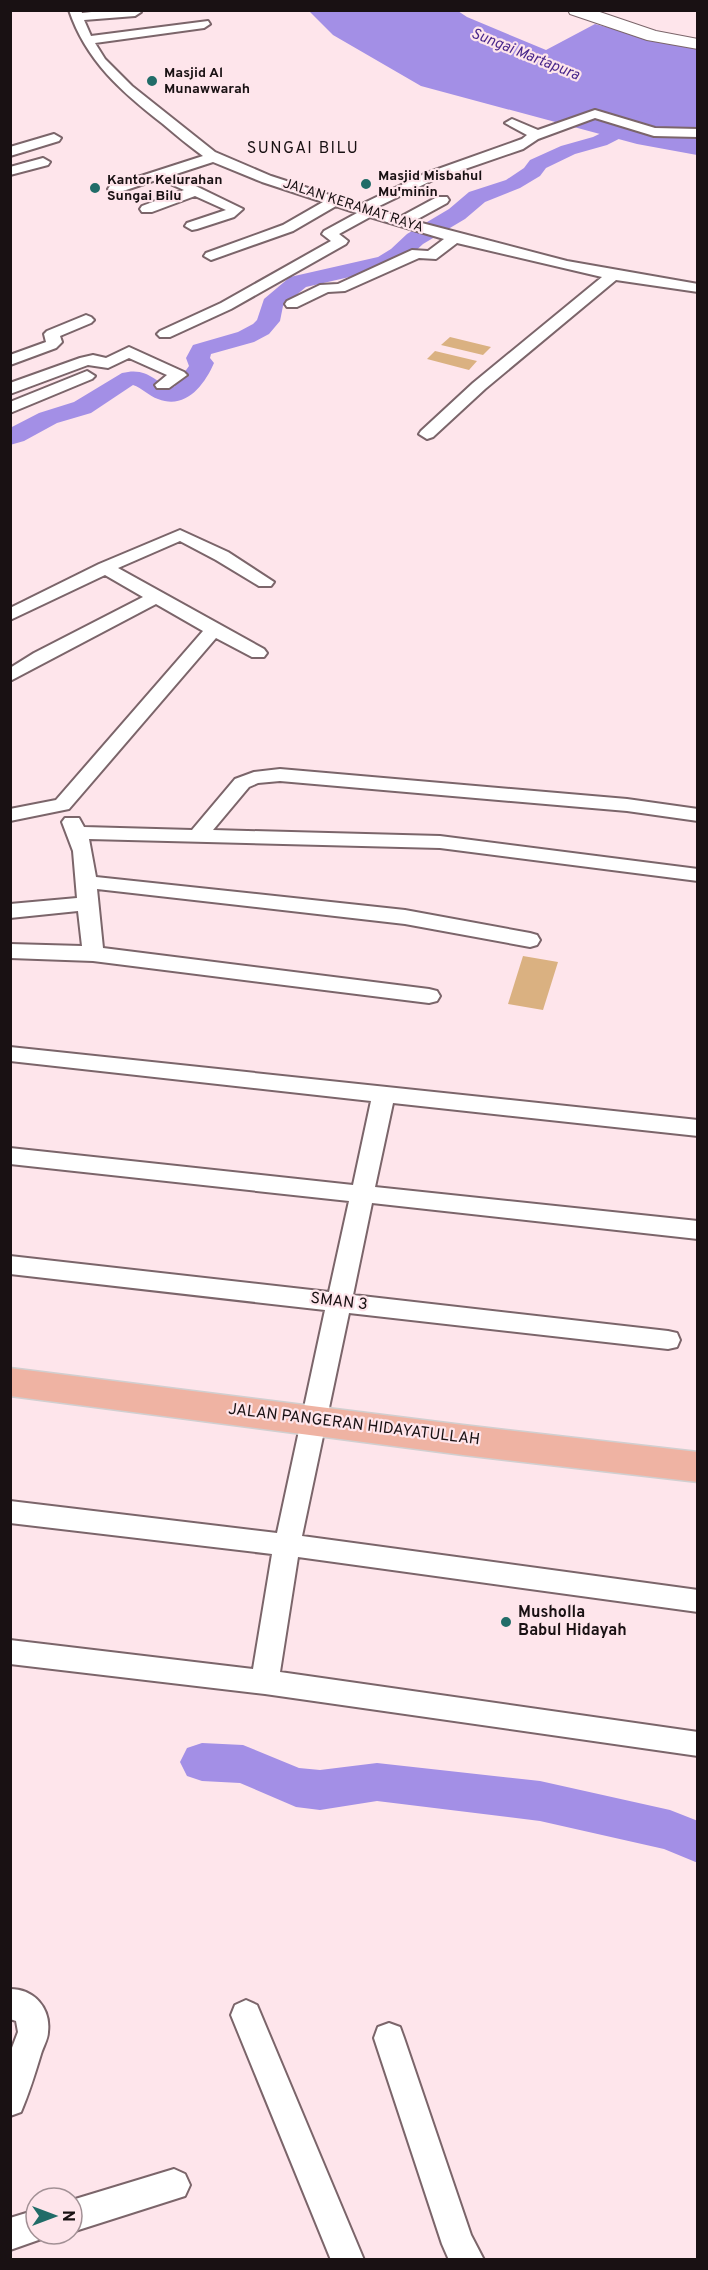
<svg xmlns="http://www.w3.org/2000/svg" width="708" height="2270" font-family="Overpass,sans-serif">
<style>
.green{fill:#dab181}
.water{fill:#a38fe6}
.lines{fill:none;stroke-linecap:round;stroke-linejoin:round}
.river{fill:#a38fe6;fill-rule:evenodd}
.street-casing{stroke:#7b656a;stroke-width:4}
.secondary-casing{stroke:#7b656a;stroke-width:2}
.primary-casing{stroke:#d1cfd0;stroke-width:3}
.street{fill:#fff;fill-rule:evenodd}
.secondary{fill:#fff;fill-rule:evenodd}
.primary{fill:#efb3a3;fill-rule:evenodd}
.poi-dot{fill:#216c68;stroke:#fee5eb;stroke-width:2}
.labels{text-anchor:middle;dominant-baseline:central;stroke-width:4.5;stroke-linejoin:round;paint-order:stroke}
.far-poi-label{font-size:14px;font-weight:bold;fill:#191113;stroke:#fee5eb;text-anchor:start}
.far-street-label{font-size:14px;fill:#191113;stroke:#fee5eb}
.far-water-label{font-size:15px;font-style:italic;fill:#4a288c;stroke:#fee5eb}
.far-quarter-label{font-size:16px;letter-spacing:1.5px;fill:#191113;stroke:#fee5eb}
.street-label{font-size:16px;fill:#191113;stroke:#fee5eb}
.poi-label{font-size:16px;font-weight:bold;fill:#191113;stroke:#fee5eb;text-anchor:start}
</style>
<rect width="100%" height="100%" fill="#fee5eb"/>
<path class="green" d="M450,337L491,347L483,355L441,345Z
M435,351L477,361L469,370L427,359Z
M523,956L558,962L543,1010L508,1004Z"/>
<path class="water" d="M309,11H458L467,17L546,50L595,24L667,43L697,48V155L637,144L421,86L333,35Z"/>
<g class="lines">
<path class="river" d="M649,110L656,112L659,116L656,120L607,145L575,154L546,168L540,176L520,188L485,202L465,219L423,244L407,259L393,267L306,287L283,306L280,321L269,334L254,342L211,354L210,358L214,363C204,386 185,410 158,399C149,396 142,388 133,385L91,413L57,423L24,441L10,445V428L39,413L74,402L122,373C149,366 154,384 174,387L189,366L186,358L193,345L238,332L253,324L257,320L264,299L290,277L378,257L391,249L407,234L449,209L469,192L506,180L524,168L530,160L561,146L593,137Z
M202,1743L243,1745L299,1768L320,1770L377,1763L540,1781L670,1810L698,1821V1863L664,1849L540,1821L377,1801L320,1810L296,1807L240,1783L202,1781L187,1776L180,1762L187,1748Z"/>
<defs>
<path id="street" d="M69,10H81L82,13L110,10L141,12L135,16L84,20L91,36L208,21L210,24L204,28L95,43L105,59L132,86L215,152L271,176L360,205L424,174L522,139L527,135L505,123L512,119L538,130L595,110L655,128L698,129V137L654,136L595,118L538,139L523,149L433,180L373,209L400,217L437,197H447L449,200L447,203L414,221L567,261L698,284V292L616,280L485,389L433,437L427,439L419,434L421,431L473,383L602,277L457,243L436,259L419,258L345,291L328,292L297,307H287L285,304L287,301L320,285L338,284L412,250L428,251L444,239L370,217L339,234L348,241L346,244L231,309L170,337H160L157,334L160,331L221,303L331,241L322,234L324,231L357,213L336,206L293,231L211,260L204,256L206,253L283,225L323,202L262,182L213,162L173,175L243,209L234,217L197,229L192,230L185,226L187,223L226,210L195,196L152,212H142L140,209L142,206L184,190L159,179L120,192H110L108,189L110,186L203,156C189,146 176,135 163,124C122,92 86,61 69,10Z
M54,134L61,138L59,141L10,156V147Z
M43,158L50,162L48,165L10,175V167Z
M86,315L91,317L94,320L91,323L60,336L62,342L56,348L10,365V355L46,342L44,334L47,331Z
M129,347L184,372L187,375L169,388H157L155,385L167,375L129,358L108,368L88,365L10,394V383L80,358L93,355L106,358Z
M87,371L95,376L92,379L10,413V402Z
M180,530L228,552L274,582L271,586H259L216,560L180,541L118,568L264,649L267,653L264,657H252L216,638L69,809L10,821V809L56,800L203,631L156,604L10,681V668L34,653L143,597L105,575L10,620V608L99,564Z
M280,769L627,799L698,809V821L627,811L280,781L258,783L249,787L213,830L440,836L698,869V881L440,848L89,839L96,877L405,910L530,933L537,935L540,940L537,945L530,947L405,924L97,889L103,948L429,989L437,991L440,996L437,1001L429,1003L93,961L10,958V944L82,946L78,911L10,918V904L77,898L73,851L62,822L65,818H79L84,827L192,830L235,779L254,772Z
M10,1047L698,1120V1136L393,1103L375,1187L698,1221V1239L372,1203L353,1295L668,1331L677,1333L680,1340L677,1347L668,1349L349,1313L302,1536L698,1590V1612L298,1557L280,1672L698,1732V1756L265,1694L10,1664V1640L253,1669L272,1554L10,1523V1501L277,1533L325,1310L10,1274V1256L329,1292L349,1201L10,1164V1148L353,1185L371,1101L10,1061Z
M10,1989C34,1989 51,2008 48,2032C48,2039 43,2047 41,2054C35,2074 29,2093 21,2112L10,2116V2053L18,2032L16,2021L10,2019Z
M246,2000L257,2005L364,2260H331L231,2015L235,2005Z
M389,2023L400,2027L404,2038L471,2235L484,2260H449L442,2244L374,2038L378,2027Z
M174,2169L185,2174L190,2185L185,2196L72,2232V2200Z
M36,2210V2234H49L47,2237L10,2250V2218Z"/>
<path id="secondary" d="M568,10H594L656,31L698,39V49L647,40L570,14Z"/>
<path id="primary" d="M10,1368L463,1425L698,1452V1482L463,1455L10,1396Z"/>
</defs>
<use href="#street" class="street-casing"/>
<use href="#secondary" class="secondary-casing"/>
<use href="#primary" class="primary-casing"/>
<use href="#street" class="street"/>
<use href="#secondary" class="secondary"/>
<use href="#primary" class="primary"/>
</g>
<g class="poi-dot">
<circle cx="152" cy="81" r="6"/>
<circle cx="366" cy="184" r="6"/>
<circle cx="95" cy="188" r="6"/>
<circle cx="506" cy="1622" r="6"/>
</g>
<g class="labels">
<g class="far-poi-label">
<text x="164" y="73">Masjid Al<tspan x="164" dy="16">Munawwarah</tspan></text>
<text x="378" y="176">Masjid Misbahul<tspan x="378" dy="16">Mu'minin</tspan></text>
<text x="107" y="180">Kantor Kelurahan<tspan x="107" dy="16">Sungai Bilu</tspan></text>
</g>
<g class="far-street-label">
<text transform="translate(353 206) rotate(18)">JALAN KERAMAT RAYA</text>
</g>
<g class="far-water-label">
<text transform="translate(525 55) rotate(22)">Sungai Martapura</text>
</g>
<g class="far-quarter-label">
<text x="303" y="149">SUNGAI BILU</text>
</g>
<g class="street-label">
<text transform="translate(339 1302) rotate(7)">SMAN 3</text>
<text transform="translate(354 1425) rotate(7)">JALAN PANGERAN HIDAYATULLAH</text>
</g>
<g class="poi-label">
<text x="518" y="1613">Musholla<tspan x="518" dy="18">Babul Hidayah</tspan></text>
</g>
</g>
<rect width="708" height="2270" fill="none" stroke="#191113" stroke-width="24"/>
<g transform="translate(54 2216) rotate(90)"><circle r="28" fill="#fee5eb" stroke="#a29095" stroke-width="1.5"/>
<path d="M0-4.5L10 22L0 15L-10 22Z" fill="#216c68"/>
<text y="-9" font-size="16" font-weight="bold" text-anchor="middle" fill="#191113">N</text>
</g>
</svg>
